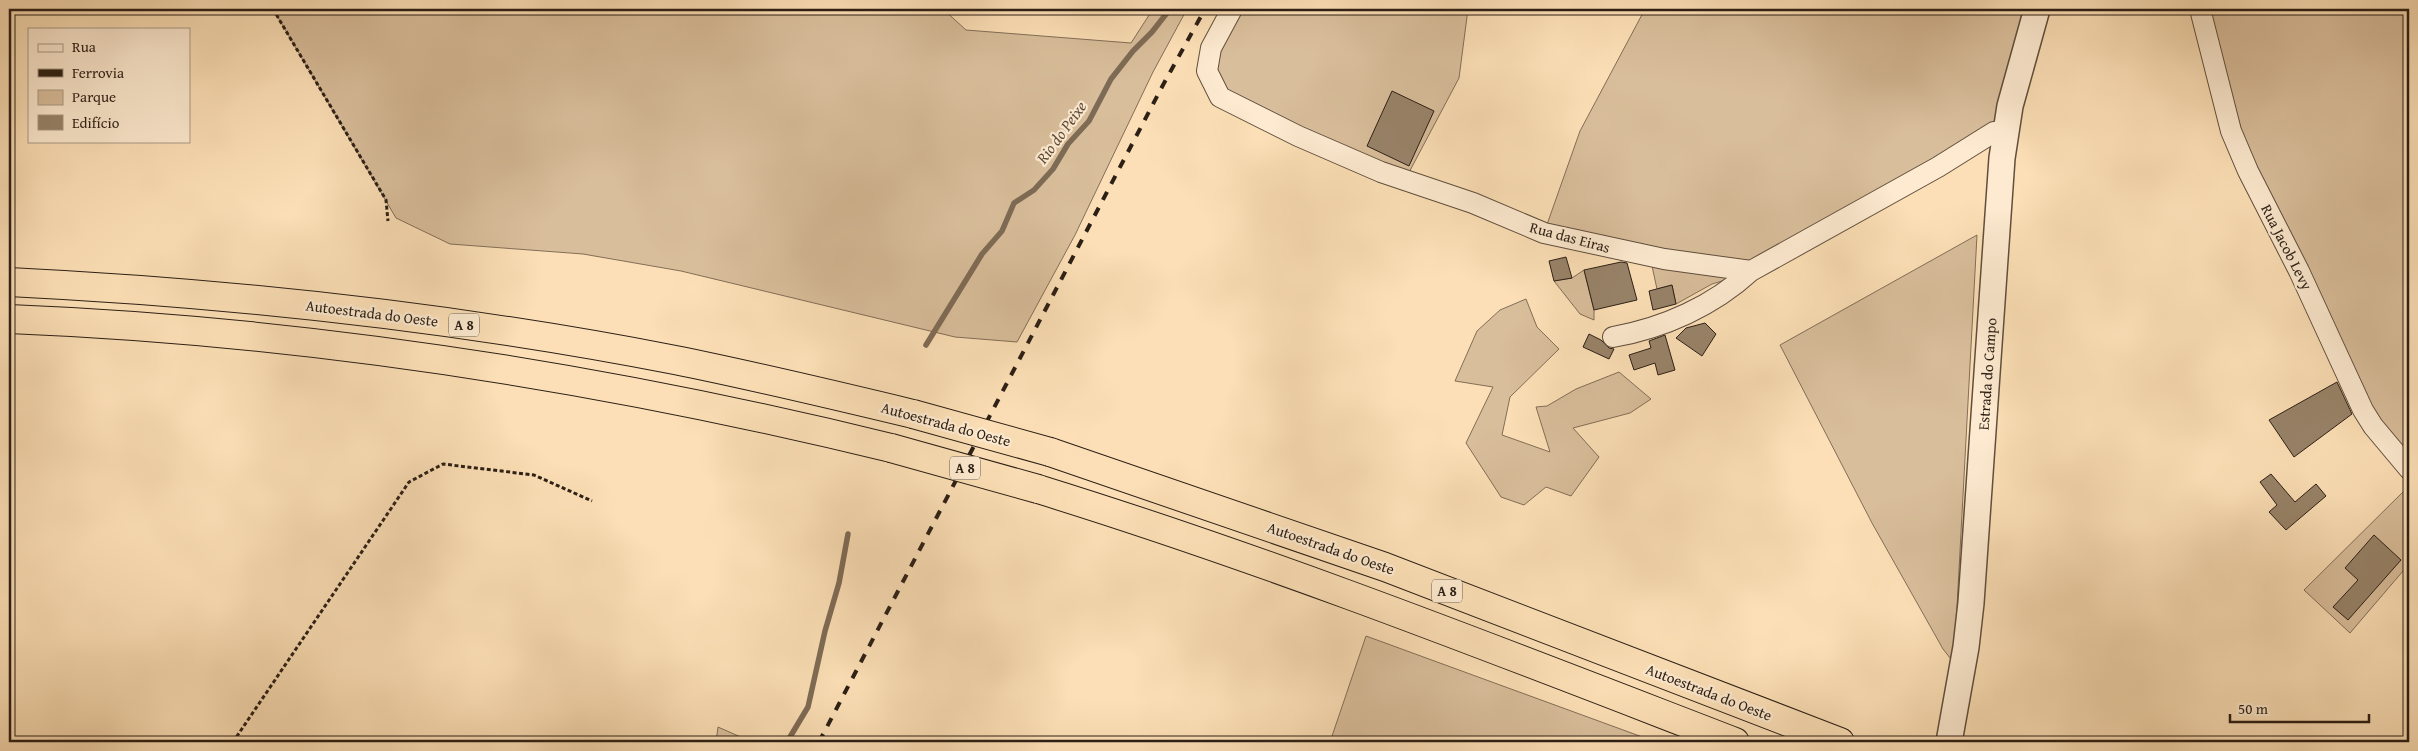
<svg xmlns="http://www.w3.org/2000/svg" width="2418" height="751" font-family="'Gentium Book Plus',serif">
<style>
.green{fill:#d9be9b;stroke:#826e58}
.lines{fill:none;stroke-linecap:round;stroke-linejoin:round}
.stream{stroke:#7e6b55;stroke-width:5.5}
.building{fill:#988369;stroke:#2c1f15}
.minor-casing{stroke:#604f3d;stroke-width:22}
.tertiary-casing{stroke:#604f3d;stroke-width:28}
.motorway-casing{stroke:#2c1f15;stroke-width:30}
.path{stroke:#2c1f15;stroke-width:3;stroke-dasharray:4 2.5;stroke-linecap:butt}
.minor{stroke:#fdead0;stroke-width:20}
.tertiary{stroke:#fdead0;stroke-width:25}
.motorway{stroke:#fcdfb6;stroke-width:28}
.rail{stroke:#2c1f15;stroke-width:4;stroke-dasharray:9 9;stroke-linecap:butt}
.motorway-bridge-casing{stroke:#2c1f15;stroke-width:30;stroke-linecap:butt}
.motorway-bridge{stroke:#fcdfb6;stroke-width:28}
.labels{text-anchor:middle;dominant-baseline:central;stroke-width:4.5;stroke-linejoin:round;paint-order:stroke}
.shield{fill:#fdead0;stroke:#6b5c4d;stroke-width:1}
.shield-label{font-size:14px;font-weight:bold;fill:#2c1f15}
.street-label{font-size:15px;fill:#2c1f15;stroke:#fdead0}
.water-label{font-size:16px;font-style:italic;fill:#5c4b3a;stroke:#fdead0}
</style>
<rect width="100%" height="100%" fill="#fcdfb6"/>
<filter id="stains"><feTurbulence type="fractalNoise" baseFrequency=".004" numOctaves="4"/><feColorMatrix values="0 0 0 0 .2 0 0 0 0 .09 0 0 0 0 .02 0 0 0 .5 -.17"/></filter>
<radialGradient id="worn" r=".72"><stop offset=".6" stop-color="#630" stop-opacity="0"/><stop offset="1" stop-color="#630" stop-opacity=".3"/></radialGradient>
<path class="green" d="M273,9H943L966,30L1131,43L1153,9H1187L1153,72L1075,235L1017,342L955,337L681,271L583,254L450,244L396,218Z
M1232,9H1468L1459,78L1405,180L1241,107L1207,71Z
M1645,9H2028L1999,122L1751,271L1544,233L1580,131Z
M2200,9H2409V469L2373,426L2248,171Z
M1977,235L1954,663L1943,649L1872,523L1780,345Z
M1652,266L1732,278L1712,284L1676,304L1672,285L1657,289Z
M1584,270L1594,310V320L1580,314L1554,281L1572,278Z
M1526,299L1537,327L1559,349L1510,397L1502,435L1550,452L1536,407L1547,406L1576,389L1619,372L1651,399L1630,413L1573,428L1599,457L1571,496L1546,487L1524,505L1501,497L1466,443L1493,387L1455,381L1477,331L1500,310Z
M2409,486V564L2350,633L2304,590Z
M1366,636L1656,742H1330Z
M718,727L752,742H716Z"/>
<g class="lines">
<path class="stream" d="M926,345L982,254L1002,231L1014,203L1034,190L1053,169L1068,144L1089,121L1111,79L1133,51L1152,32L1170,9
M787,742L808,707L825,631L839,583L848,534"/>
</g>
<path class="building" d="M1392,91L1434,111L1409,166L1367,146Z
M1566,257L1572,278L1554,281L1549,261Z
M1621,262L1627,263L1637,300L1594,310L1584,270Z
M1672,285L1676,304L1653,310L1649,291Z
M1705,323L1716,334L1702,356L1676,338L1686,328Z
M1589,334L1601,340L1609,348L1614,349L1609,359L1583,347Z
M1665,335L1675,370L1658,375L1655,363L1634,370L1629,355L1651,348L1649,341Z
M2337,382L2352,414L2294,457L2269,420Z
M2271,474L2295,502L2316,484L2326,496L2286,530L2269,512L2277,505L2260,482Z
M2374,535L2401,560L2348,620L2333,607L2358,580L2345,568Z"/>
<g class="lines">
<defs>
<path id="minor" d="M1232,9L1211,48L1207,71L1220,97L1298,136L1381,172L1473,203L1544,233L1664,259L1751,271L1938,167L1994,132L2005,131
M2200,9L2231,131L2248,171L2299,271L2363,410L2373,426L2409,469
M1613,337C1664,328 1713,306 1751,271"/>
<path id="tertiary" d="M1949,742L1966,647L1971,603L2002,158L2010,106L2037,9"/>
<path id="motorway" d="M9,282C232,293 455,317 675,360C755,376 834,395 913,414
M9,319C307,331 601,377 891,448
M1050,452L1385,567L1840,742
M1038,489C1274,562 1504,653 1735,742"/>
</defs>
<use href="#minor" class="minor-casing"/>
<use href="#tertiary" class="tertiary-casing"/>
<use href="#motorway" class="motorway-casing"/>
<path class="path" d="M273,9L386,200L388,221
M233,742L409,482L443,464L534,475L592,501"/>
<use href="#minor" class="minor"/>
<use href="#tertiary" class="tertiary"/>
<use href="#motorway" class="motorway"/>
<path class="rail" d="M819,742L1163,85L1205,9"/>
<defs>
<path id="motorway-bridge" d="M913,414L1050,452
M891,448L1038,489"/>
</defs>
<use href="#motorway-bridge" class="motorway-bridge-casing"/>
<use href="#motorway-bridge" class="motorway-bridge"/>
</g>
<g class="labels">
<g class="shield">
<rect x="449" y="313.5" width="30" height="23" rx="4"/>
<rect x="950" y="456.5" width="30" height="23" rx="4"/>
<rect x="1432" y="579.5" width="30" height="23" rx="4"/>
</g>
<g class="shield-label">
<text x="464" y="325">A 8</text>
<text x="965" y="468">A 8</text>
<text x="1447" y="591">A 8</text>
</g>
<g class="street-label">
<text transform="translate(1570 237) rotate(15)">Rua das Eiras</text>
<text transform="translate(2287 247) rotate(63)">Rua Jacob Levy</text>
<text transform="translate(372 313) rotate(7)">Autoestrada do Oeste</text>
<text transform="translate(1987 374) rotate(-86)">Estrada do Campo</text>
<text transform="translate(946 424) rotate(15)">Autoestrada do Oeste</text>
<text transform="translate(1331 548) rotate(19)">Autoestrada do Oeste</text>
<text transform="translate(1709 692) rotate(21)">Autoestrada do Oeste</text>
</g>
<g class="water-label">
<text transform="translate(1061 132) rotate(-54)">Rio do Peixe</text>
</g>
</g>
<rect width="2418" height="751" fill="none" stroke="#fcdfb6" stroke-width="30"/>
<rect x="10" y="10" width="2398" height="731" fill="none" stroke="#2c1f15" stroke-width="2.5"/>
<rect x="15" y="15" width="2388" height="721" fill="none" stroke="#2c1f15"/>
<rect x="28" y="28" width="162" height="115" fill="#fdead0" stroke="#a99985"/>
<rect x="38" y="44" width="25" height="8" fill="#fdead0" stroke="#a99985"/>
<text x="72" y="52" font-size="15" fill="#2c1f15">Rua</text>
<rect x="38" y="69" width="25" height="8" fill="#2c1f15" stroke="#a99985"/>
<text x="72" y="78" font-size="15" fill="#2c1f15">Ferrovia</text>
<rect x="38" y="90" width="25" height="15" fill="#d9be9b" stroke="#a99985"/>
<text x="72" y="102" font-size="15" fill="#2c1f15">Parque</text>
<rect x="38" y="115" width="25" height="15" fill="#988369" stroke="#a99985"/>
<text x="72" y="128" font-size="15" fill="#2c1f15">Edifício</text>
<path d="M2230 714v8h139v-8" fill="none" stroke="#2c1f15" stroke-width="2.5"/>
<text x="2238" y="714" font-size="15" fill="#2c1f15" stroke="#fdead0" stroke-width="4" paint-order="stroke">50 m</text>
<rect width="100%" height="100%" filter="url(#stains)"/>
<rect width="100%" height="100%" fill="url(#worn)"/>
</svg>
